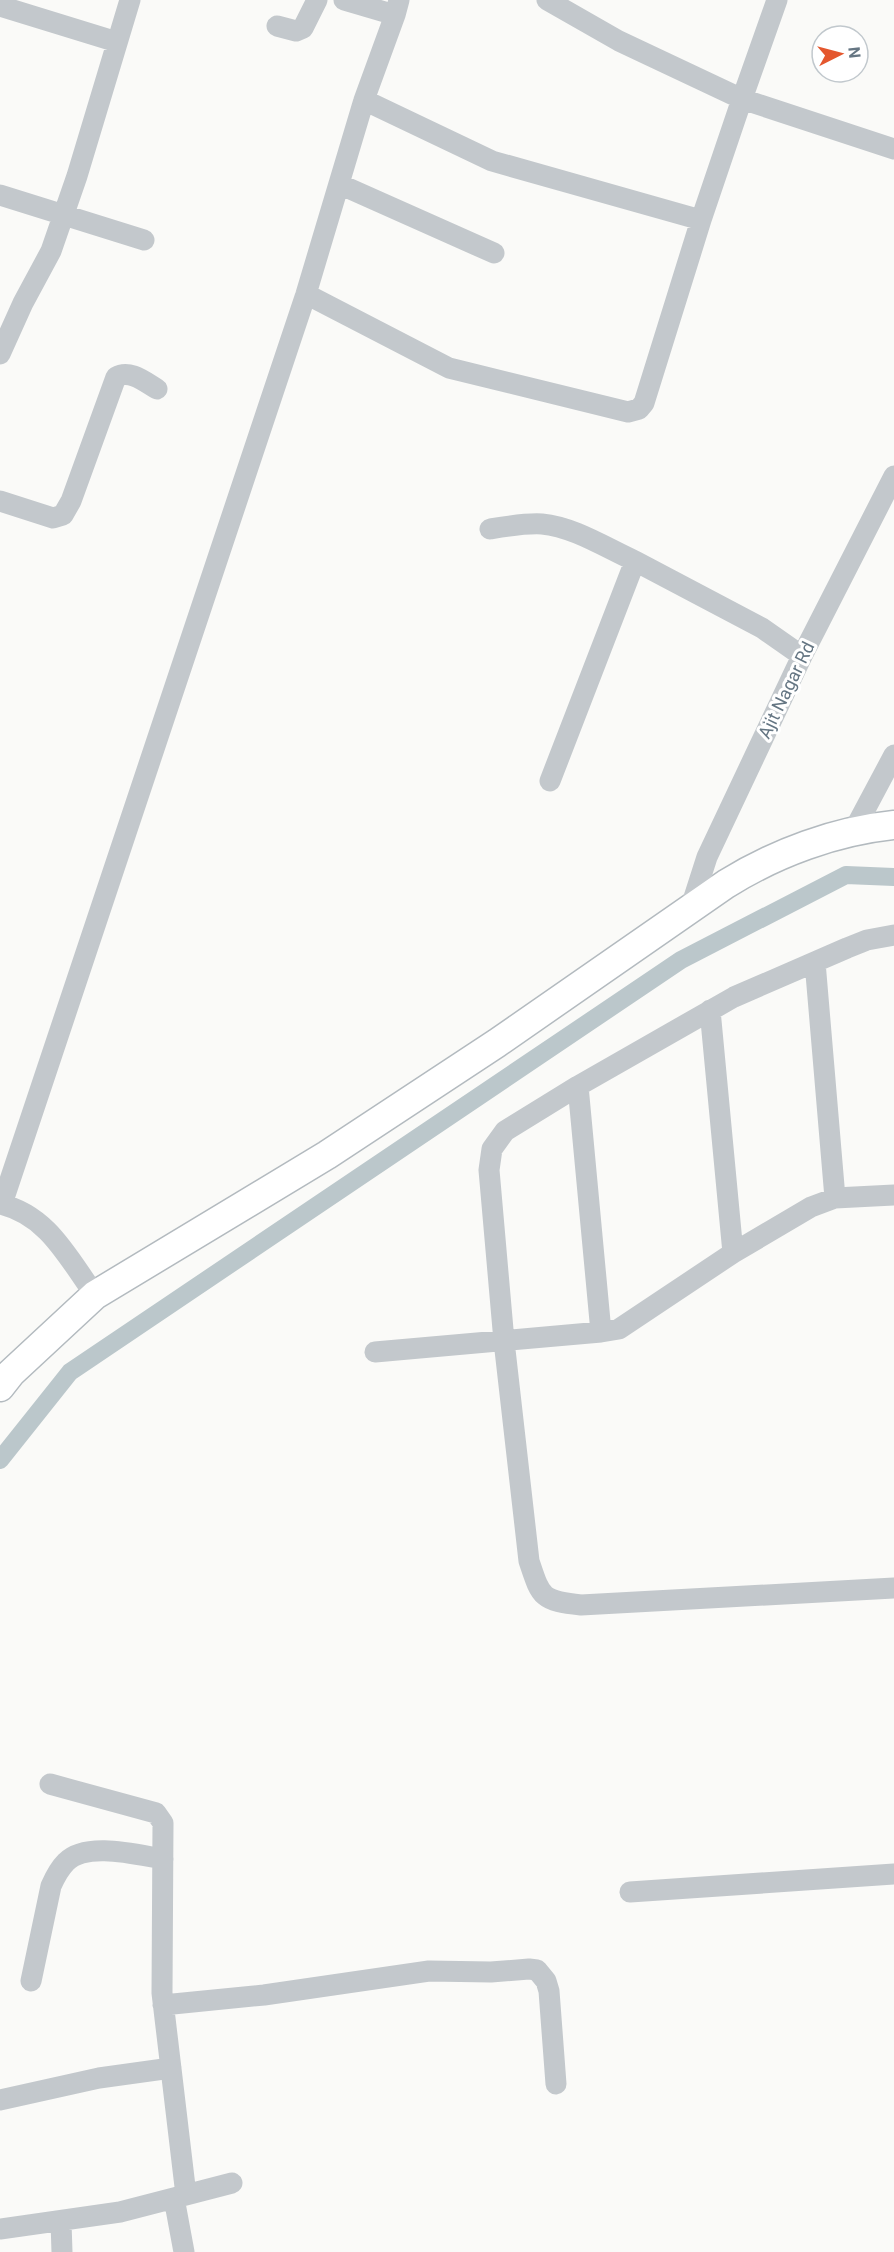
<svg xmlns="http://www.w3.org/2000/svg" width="894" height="2252" font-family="Roboto,sans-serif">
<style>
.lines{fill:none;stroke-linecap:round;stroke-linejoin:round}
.canal{stroke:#bbc7cb;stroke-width:18}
.secondary-casing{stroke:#b3babf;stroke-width:31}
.street{stroke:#c3c8cc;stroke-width:21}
.secondary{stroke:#fff;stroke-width:28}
.labels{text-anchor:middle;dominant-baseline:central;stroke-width:6;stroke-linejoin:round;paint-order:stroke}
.street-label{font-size:18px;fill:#657683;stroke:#fff}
</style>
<rect width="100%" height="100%" fill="#fafaf8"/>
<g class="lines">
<path class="canal" d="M0,1460L70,1372L681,960L846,875L894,877"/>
<defs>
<path id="secondary" d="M0,1387L11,1373L95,1295L327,1155L497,1043L726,884C776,853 835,831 894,825"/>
</defs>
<use href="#secondary" class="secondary-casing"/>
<path class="street" d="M344,0L395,15L399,0
M547,0L619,41L742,99L777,0
M0,6L117,42
M277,26L296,31L303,28L317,0
M364,100L492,161L701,220
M339,184L494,253
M0,195L144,240
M306,294L449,368L628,412L639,409L644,403L701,220L742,99L894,149
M0,354L23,303L51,251L77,176L130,0
M0,501L53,518L63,515L71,501L116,377C130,369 145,382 157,389
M490,529C508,526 525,523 542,524C574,527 606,548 635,561
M550,781L635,561L762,628L802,656
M853,832L894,755
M690,910L707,857L802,656L894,476
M894,935L867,940L847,948L734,997L578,1086L505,1131L492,1149L489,1170L504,1341L529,1561C541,1597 541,1601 581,1605L894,1588
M815,962L835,1198
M710,1010L733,1253
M578,1086L601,1332
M0,1204C48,1215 68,1258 95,1295
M2,1204L306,294L364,100L395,15
M375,1352L601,1332L619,1329L733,1253L811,1207L835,1198L894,1195
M50,1784L156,1813L163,1823L162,1993L186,2195
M630,1892L894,1874
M31,1981L51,1886C55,1877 59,1869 66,1862C86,1841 138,1855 163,1859
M163,2005L264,1995L429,1971L491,1972L529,1969L537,1970L546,1981L549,1991L556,2084
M0,2100L99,2078L171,2068
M174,2198L184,2252
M61,2222L62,2252
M0,2229L120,2212L232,2183"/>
<use href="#secondary" class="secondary"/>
</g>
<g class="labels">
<g class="street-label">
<text transform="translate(786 690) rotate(-64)">Ajit Nagar Rd</text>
</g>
</g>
<g transform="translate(840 54) rotate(84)"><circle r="28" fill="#ffffff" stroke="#c1c8cd" stroke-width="1.5"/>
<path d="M0-4.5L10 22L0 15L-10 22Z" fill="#e4572e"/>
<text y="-9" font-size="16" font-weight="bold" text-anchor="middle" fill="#657683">N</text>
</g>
</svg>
